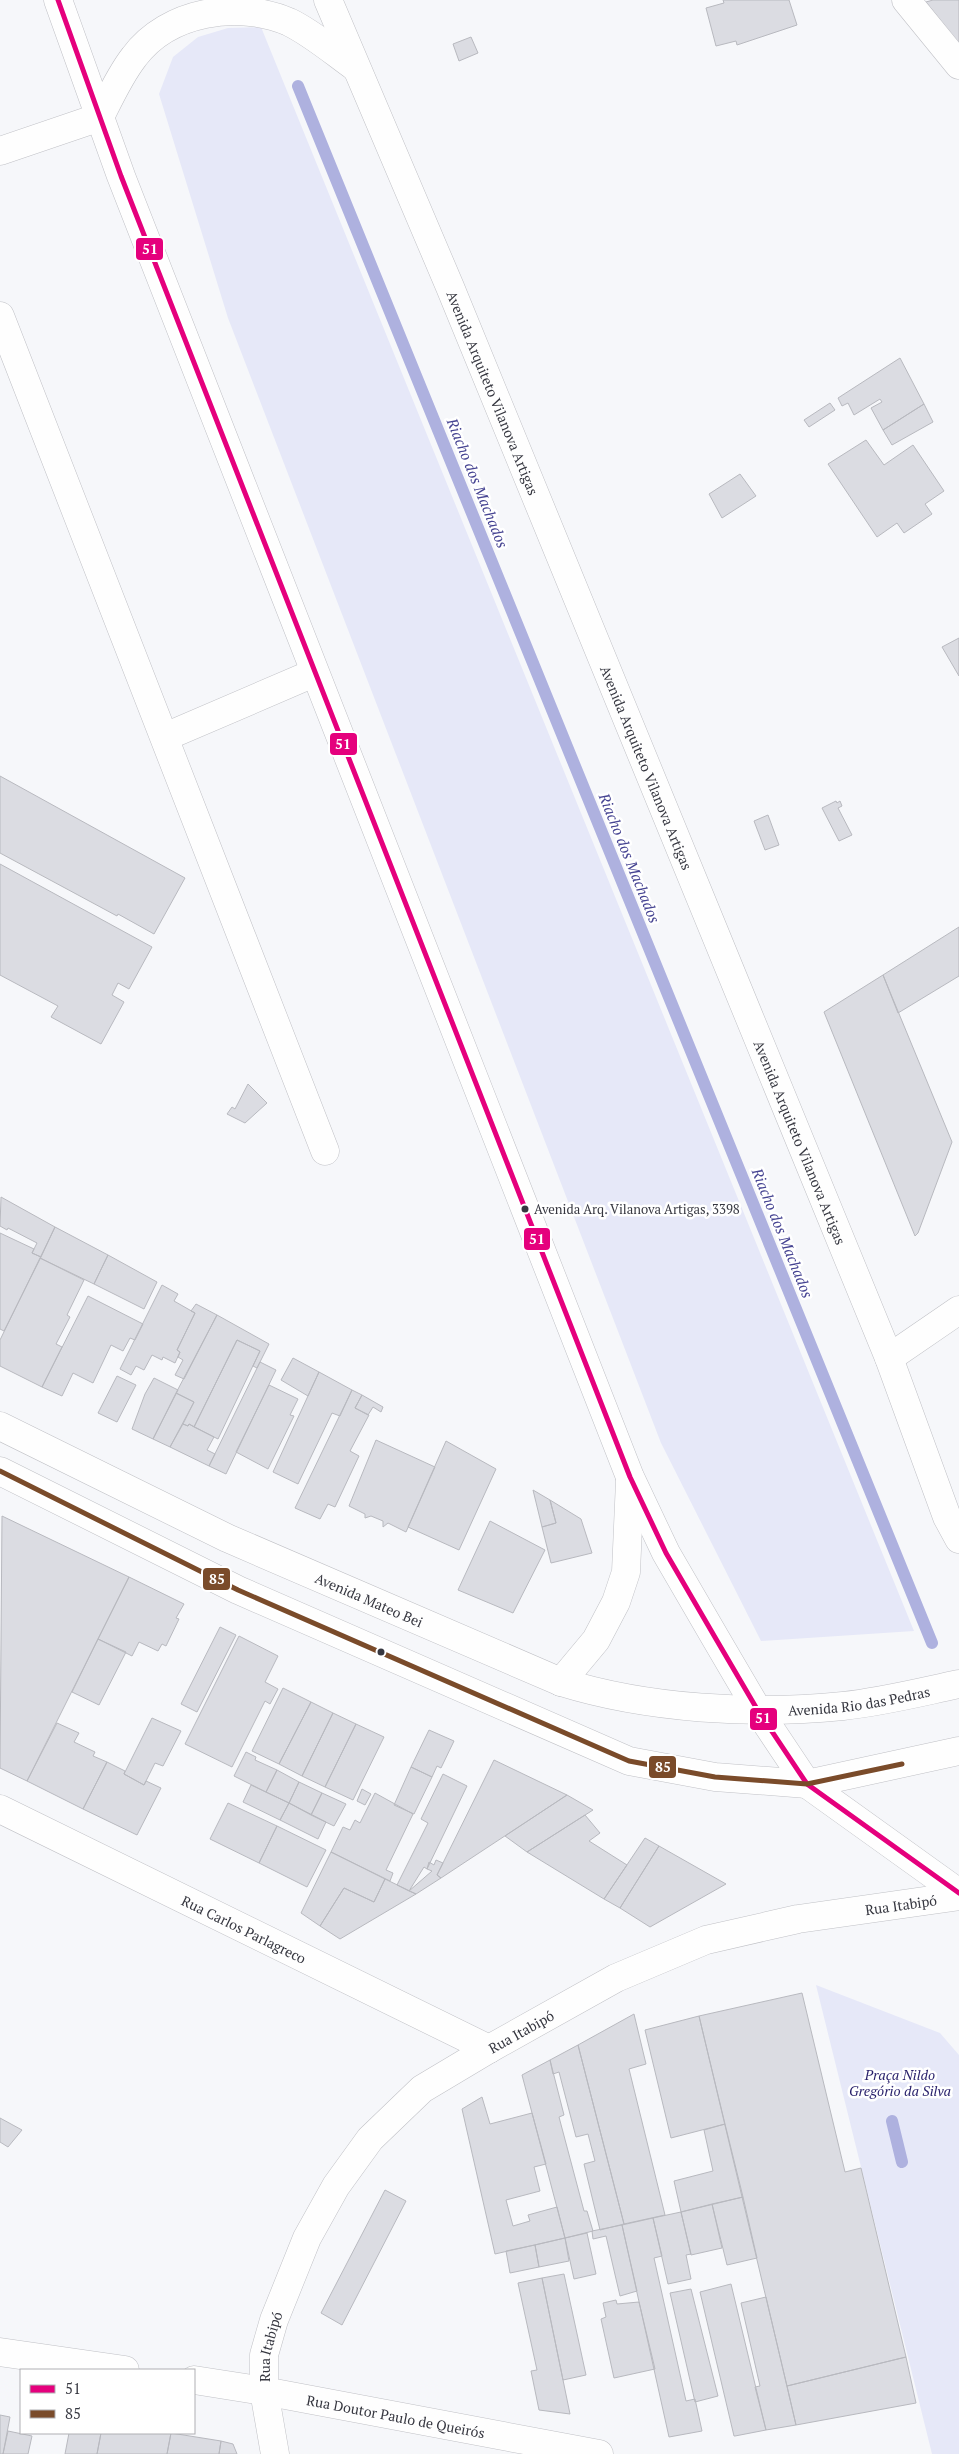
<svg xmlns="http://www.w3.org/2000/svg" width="959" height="2454" font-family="'PT Serif',serif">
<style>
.green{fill:#e6e8f8}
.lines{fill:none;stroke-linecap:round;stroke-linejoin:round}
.stream{stroke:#aeb1df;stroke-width:12}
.building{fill:#dbdce2;stroke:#b8b9bf}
.street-casing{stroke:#c0c1c6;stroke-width:29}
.secondary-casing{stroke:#c0c1c6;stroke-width:29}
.street{stroke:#fefefe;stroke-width:28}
.secondary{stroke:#fefefe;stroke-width:28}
.bus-1-casing{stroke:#fff;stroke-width:9}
.bus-2-casing{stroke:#fff;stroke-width:9}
.bus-1{stroke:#e5007d;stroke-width:5}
.bus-2{stroke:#7a4b2a;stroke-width:5}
.bus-dot{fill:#363740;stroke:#fff;stroke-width:2}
.labels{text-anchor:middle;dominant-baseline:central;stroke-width:5;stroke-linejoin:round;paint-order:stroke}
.bus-label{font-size:13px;fill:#363740;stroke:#fff;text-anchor:start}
.street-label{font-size:14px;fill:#363740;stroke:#fff}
.park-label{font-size:14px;font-style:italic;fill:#271f6a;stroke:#fff}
.water-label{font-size:15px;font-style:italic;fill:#464492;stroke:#fff}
.line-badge{stroke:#fff;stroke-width:2}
.badge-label{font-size:14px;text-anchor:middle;font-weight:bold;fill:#fff}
</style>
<rect width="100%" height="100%" fill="#f6f7fa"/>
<path class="green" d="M261,27L914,1631L761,1641L661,1443L228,318L159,94L173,57L198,37L228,28Z
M816,1985L940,2033L959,2055V2454H932Z"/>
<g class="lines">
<path class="stream" d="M298,86L932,1643
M892,2121L902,2162"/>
</g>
<path class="building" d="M723,0H789L797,25L737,45L736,41L716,46L706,8L724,3Z
M933,0H959V44L926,2Z
M471,37L478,53L459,61L453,44Z
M900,358L924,404L883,430L871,408L882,402L880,399L854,415L848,403L842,406L838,398Z
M830,403L835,410L809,427L804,420Z
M924,404L933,422L892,445L883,430Z
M866,440L884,465L913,445L944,491L925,504L932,514L904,533L897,523L877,537L828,464Z
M740,474L756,496L722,518L709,494Z
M959,638V676L942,647Z
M0,776L185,878L154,934L118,914L117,916L0,853Z
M836,801L837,803L840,801L842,806L838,808L852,835L839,841L822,808Z
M768,815L779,845L765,850L754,821Z
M0,864L152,947L129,989L118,983L112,995L124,1002L101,1044L51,1017L58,1006L0,975Z
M959,927V976L898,1013L883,975Z
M883,975L952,1142L918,1233L915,1236L824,1012Z
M248,1084L267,1103L245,1123L227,1114L232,1107L235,1109Z
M1,1197L55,1227L41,1257L32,1253L37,1243L8,1228L7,1230L0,1226Z
M55,1227L108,1255L94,1284L40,1258Z
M0,1233L34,1249L32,1253L41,1257L4,1331L0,1329Z
M108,1255L157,1282L144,1309L94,1284Z
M40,1258L84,1280L67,1315L70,1317L56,1344L62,1347L42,1387L0,1366V1340Z
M162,1285L178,1294L174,1301L195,1313L177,1350L180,1352L175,1363L163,1357L162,1360L152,1355L144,1370L136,1366L131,1375L120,1369Z
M88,1296L143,1324L135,1340L130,1338L123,1351L111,1345L93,1383L73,1373L62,1396L42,1387Z
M196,1304L217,1315L184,1379L175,1375L183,1360L178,1357L180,1352L177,1350L195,1313L191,1311Z
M217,1315L269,1344L257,1368L253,1366L260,1351L237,1340L194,1427L189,1424L188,1426L183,1424L194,1402L176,1393Z
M237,1340L260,1351L218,1439L194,1427Z
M293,1358L319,1372L308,1396L281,1380Z
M260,1362L276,1370L226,1474L209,1466Z
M319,1372L352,1390L340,1416L332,1413L298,1484L273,1472Z
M117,1376L136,1385L117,1422L98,1413Z
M154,1378L178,1390L153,1439L132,1429L145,1394Z
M269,1385L298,1399L290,1415L294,1416L268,1469L236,1452Z
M352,1390L362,1395L355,1408L369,1415L350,1451L359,1456L335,1507L328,1504L320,1519L295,1508Z
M176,1393L194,1402L170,1447L153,1439Z
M362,1395L383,1407L381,1412L373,1407L368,1415L355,1408Z
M183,1424L188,1426L189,1424L214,1437L207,1450L215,1454L209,1466L170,1447Z
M376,1440L435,1467L406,1532L388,1523L383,1527V1521L371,1516L365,1518V1514L349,1506Z
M446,1441L496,1469L459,1550L408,1527Z
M533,1490L550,1500L556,1523L542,1527Z
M550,1500L581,1519L592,1553L551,1563L542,1527L556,1523Z
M2,1516L129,1577L27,1781L0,1768Z
M490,1521L545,1550L513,1613L458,1590Z
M129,1577L184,1604L176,1618L179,1619L166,1646L162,1644L158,1651L139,1642L132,1656L98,1639Z
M220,1627L236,1635L197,1712L181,1704Z
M239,1636L278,1656L265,1682L278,1689L270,1704L265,1701L232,1767L185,1744Z
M98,1639L126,1652L99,1705L72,1692Z
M283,1688L311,1702L279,1764L252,1751Z
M311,1702L333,1713L302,1776L279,1764Z
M333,1713L356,1724L325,1787L302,1776Z
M152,1718L181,1731L163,1766L155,1763L144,1785L124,1774Z
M57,1723L79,1733L74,1742L95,1752L93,1756L107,1762L83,1809L27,1781Z
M356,1724L384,1737L353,1800L325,1787Z
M429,1730L454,1741L441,1768L437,1766L432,1777L411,1767Z
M246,1752L256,1757L255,1760L277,1770L266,1792L234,1776Z
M494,1760L567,1795L441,1878L437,1875Z
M107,1762L125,1771L124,1774L144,1785L146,1781L161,1788L137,1835L83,1809Z
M411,1767L432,1777L414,1814L394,1805Z
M277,1770L299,1782L289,1803L266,1792Z
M443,1774L467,1786L427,1869L424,1867L409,1891L397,1885L428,1823L421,1819Z
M299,1782L322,1793L311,1815L289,1803Z
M251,1785L289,1803L280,1820L243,1802Z
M362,1789L371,1794L365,1805L357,1801Z
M322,1793L346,1804L334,1826L311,1815Z
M375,1793L413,1814L386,1870L393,1873L390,1881L331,1852L343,1827L350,1830L355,1820L360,1823Z
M567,1795L593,1810L527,1852L505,1836Z
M228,1803L277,1826L259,1863L210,1839Z
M289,1803L326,1822L318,1839L280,1820Z
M585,1815L600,1833L589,1841L627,1865L604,1899L527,1852Z
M277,1826L326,1850L307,1887L259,1863Z
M645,1838L659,1846L620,1908L604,1899Z
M659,1846L726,1884L650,1927L620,1908Z
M331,1852L385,1879L374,1902L344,1888L320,1926L301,1913Z
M436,1860L443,1863L437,1875L441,1878L416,1894L409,1891L432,1871L427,1869L429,1862L434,1865Z
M385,1879L416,1894L340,1939L320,1926L344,1888L374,1902Z
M802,1993L845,2172L861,2168L906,2357L787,2386L699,2016Z
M634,2014L646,2064L629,2069L665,2215L624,2224L578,2045Z
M699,2016L725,2124L671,2138L645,2030Z
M578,2045L624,2224L600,2230L584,2164L595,2161L588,2134L576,2137L559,2072L553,2074L550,2060Z
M550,2060L564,2115L559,2117L584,2211H587L593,2231L565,2238L522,2075Z
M482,2097L490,2124L532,2113L546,2164L534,2167L540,2191L506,2200L513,2226L530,2221L528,2215L557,2207L565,2238L495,2254L462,2109Z
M0,2118L22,2130L8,2147L0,2142Z
M725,2124L743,2197L681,2212L674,2181L713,2171L704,2130Z
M385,2190L406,2201L342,2325L321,2313Z
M743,2197L757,2258L727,2265L712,2204Z
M712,2204L722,2248L691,2255L681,2212Z
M681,2212L691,2254L686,2255L691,2279L668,2284L653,2218Z
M653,2218L662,2256L654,2258L686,2401L695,2399L702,2431L669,2437L622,2225Z
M622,2225L637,2291L620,2296L606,2236L593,2239L592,2231Z
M587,2233L596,2274L574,2279L565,2238Z
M565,2238L569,2261L539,2267L535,2245Z
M535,2245L539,2267L510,2273L506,2251Z
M564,2274L586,2375L563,2380L542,2278Z
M542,2278L555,2341L570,2414L539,2410L531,2371L537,2370L518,2283Z
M731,2284L766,2430L735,2436H734L700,2292Z
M691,2289L718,2396L695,2402L670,2293Z
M766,2297L796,2425L766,2430L755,2387L760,2386L741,2303Z
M616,2300L617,2304L639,2302L655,2369L614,2378L601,2319L606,2317L603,2303Z
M906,2357L916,2403L796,2425L787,2386Z
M0,2415L10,2417L3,2454H0Z
M8,2431L32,2436L28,2454H3Z
M69,2433H101L97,2454H65Z
M101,2433H171L167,2454H97Z
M171,2433L221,2441L219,2454H167Z
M221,2441L233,2444L237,2454H219Z"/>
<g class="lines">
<defs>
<g id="street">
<path d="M906,0L959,65"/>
<path d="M0,151L100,117"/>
<path d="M0,316L325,1151"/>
<path d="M165,737L314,673"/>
<path d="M889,1358L959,1310"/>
<path id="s1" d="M0,1809L489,2049"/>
<path d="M0,2352L125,2370"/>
<path id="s2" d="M194,2380L264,2391L599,2454"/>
<path id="s3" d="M275,2454L264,2391V2355L274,2320L307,2238L336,2186L370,2139L422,2089L489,2049L616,1978L706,1940L798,1919L959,1896"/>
</g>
<g id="secondary">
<path d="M58,0L121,176L630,1477L666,1553L716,1639L757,1709L807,1784L959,1893"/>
<path id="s4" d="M328,0L450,287L889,1358L947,1517L959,1539"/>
<path d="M100,117C110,97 120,75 134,57C168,11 238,0 289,22C312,33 334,52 355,67"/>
<path id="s5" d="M0,1426L227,1538L561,1682C648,1709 753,1715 843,1706C882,1702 921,1692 959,1684"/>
<path d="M0,1471L238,1590L629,1761L715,1777L807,1784L959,1751"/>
<path d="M561,1682L596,1640L616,1602L626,1572L630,1481"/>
</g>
</defs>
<use href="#street" class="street-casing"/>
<use href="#secondary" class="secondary-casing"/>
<use href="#street" class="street"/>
<use href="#secondary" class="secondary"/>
<defs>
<path id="bus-1" d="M58,0L121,176L630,1477L666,1553L716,1639L757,1709L807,1784L959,1893"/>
<path id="bus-2" d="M0,1471L238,1590L629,1761L715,1777L807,1784L902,1764"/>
</defs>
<use href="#bus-1" class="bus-1-casing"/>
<use href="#bus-2" class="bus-2-casing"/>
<use href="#bus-1" class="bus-1"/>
<use href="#bus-2" class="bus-2"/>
</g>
<g class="bus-dot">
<circle cx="525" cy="1209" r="4.5"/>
<circle cx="381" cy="1652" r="4.5"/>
</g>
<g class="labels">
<g class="bus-label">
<text x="534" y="1209">Avenida Arq. Vilanova Artigas, 3398</text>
</g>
<g class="street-label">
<text stroke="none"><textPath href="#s4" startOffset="426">Avenida Arquiteto Vilanova Artigas</textPath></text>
<text stroke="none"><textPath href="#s4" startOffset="831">Avenida Arquiteto Vilanova Artigas</textPath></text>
<text stroke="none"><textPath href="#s4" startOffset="1236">Avenida Arquiteto Vilanova Artigas</textPath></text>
<text stroke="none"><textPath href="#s5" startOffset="408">Avenida Mateo Bei</textPath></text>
<text stroke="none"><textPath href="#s5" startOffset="918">Avenida Rio das Pedras</textPath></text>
<text stroke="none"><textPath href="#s3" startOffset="934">Rua Itabipó</textPath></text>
<text stroke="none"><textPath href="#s1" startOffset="272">Rua Carlos Parlagreco</textPath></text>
<text stroke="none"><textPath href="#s3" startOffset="529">Rua Itabipó</textPath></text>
<text stroke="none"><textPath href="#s3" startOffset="109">Rua Itabipó</textPath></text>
<text stroke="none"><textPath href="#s2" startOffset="205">Rua Doutor Paulo de Queirós</textPath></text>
</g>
<g class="park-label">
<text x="900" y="2074">Praça Nildo<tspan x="900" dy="16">Gregório da Silva</tspan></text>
</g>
<g class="water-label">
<text transform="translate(478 483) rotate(68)">Riacho dos Machados</text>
<text transform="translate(630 858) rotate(68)">Riacho dos Machados</text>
<text transform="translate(783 1233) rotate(68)">Riacho dos Machados</text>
</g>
</g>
<g class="line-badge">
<rect x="135" y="237" width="29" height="24" rx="5" fill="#e5007d"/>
<rect x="329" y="732" width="29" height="24" rx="5" fill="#e5007d"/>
<rect x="523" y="1227" width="28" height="24" rx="5" fill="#e5007d"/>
<rect x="202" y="1567" width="29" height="24" rx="5" fill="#7a4b2a"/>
<rect x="749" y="1707" width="29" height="24" rx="5" fill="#e5007d"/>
<rect x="648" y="1755" width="29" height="24" rx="5" fill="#7a4b2a"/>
</g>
<g class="badge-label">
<text x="150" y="254">51</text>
<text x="343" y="749">51</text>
<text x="537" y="1244">51</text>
<text x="217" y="1584">85</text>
<text x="763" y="1723">51</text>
<text x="663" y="1772">85</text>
</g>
<rect x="20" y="2369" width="175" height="65" fill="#ffffff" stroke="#afafb3"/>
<rect x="30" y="2385" width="25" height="8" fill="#e5007d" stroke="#afafb3"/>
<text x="65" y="2394" font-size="15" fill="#363740">51</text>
<rect x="30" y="2410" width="25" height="8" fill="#7a4b2a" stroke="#afafb3"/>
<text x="65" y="2419" font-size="15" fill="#363740">85</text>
</svg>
